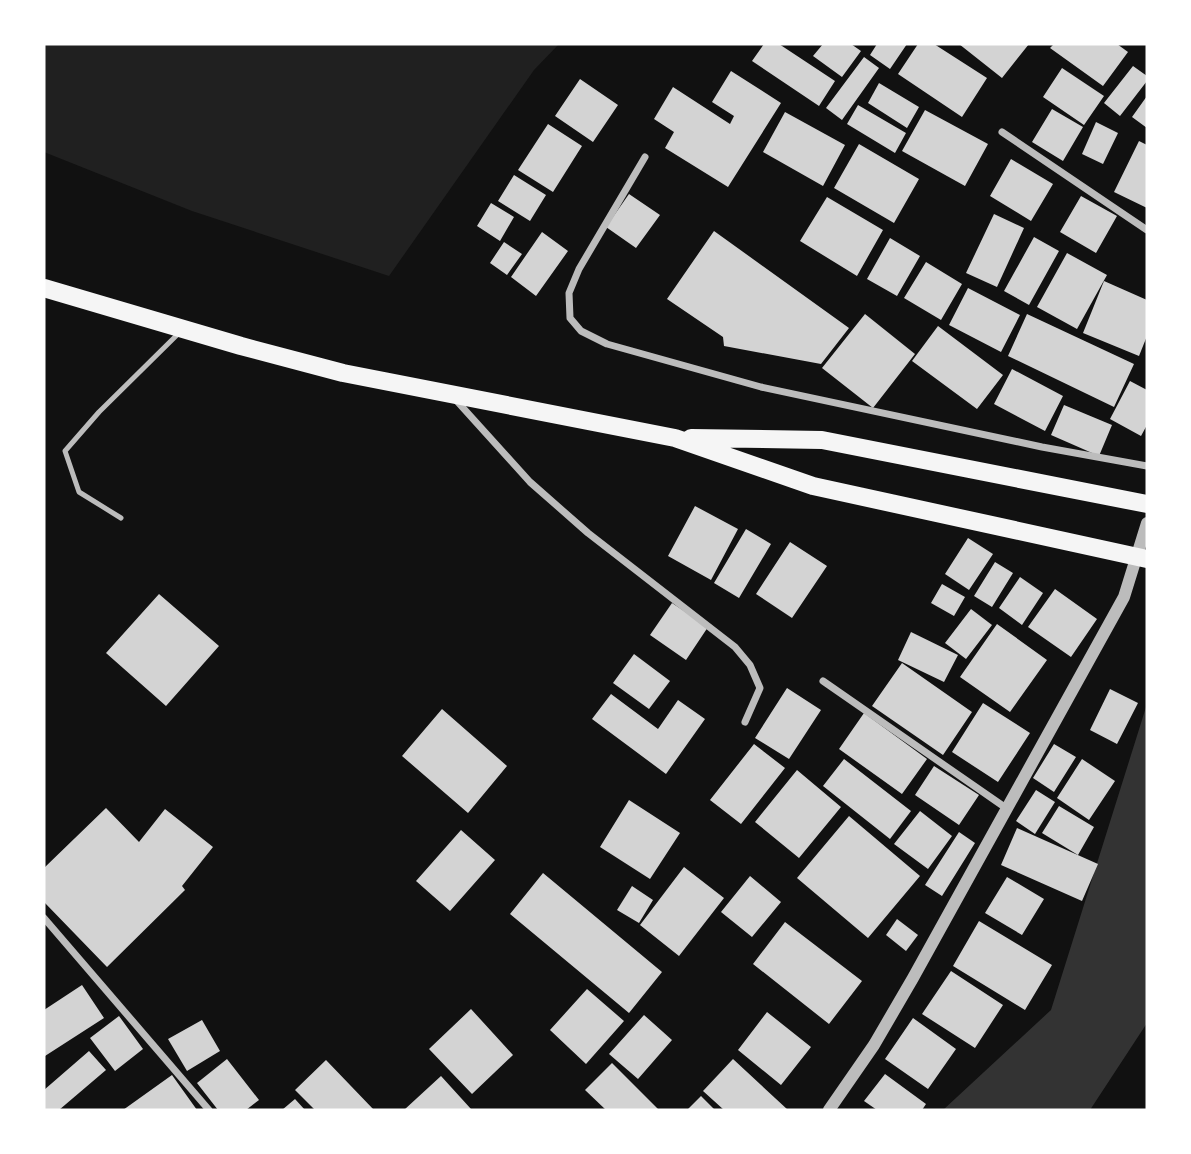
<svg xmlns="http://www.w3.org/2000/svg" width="1191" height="1154" font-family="Mulish,sans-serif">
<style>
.green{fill:#202020}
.water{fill:#333}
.building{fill:#d3d3d3}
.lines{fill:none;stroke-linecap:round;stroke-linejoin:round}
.service{stroke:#bcbcbc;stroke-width:5}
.minor{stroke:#bcbcbc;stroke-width:7}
.tertiary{stroke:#bcbcbc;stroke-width:12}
.primary{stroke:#f5f5f5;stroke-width:18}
</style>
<rect width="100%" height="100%" fill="#111"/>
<path class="green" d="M44,44H559L534,70L389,276L192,211L44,152Z"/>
<path class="water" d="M1147,704V1023L1090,1110H943L1051,1010Z"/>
<path class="building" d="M764,44H779L835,81L819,106L752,61Z
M823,44H851L861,51L842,77L813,56Z
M877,44H907L890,69L870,55Z
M918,44H934L987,78L962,117L898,74Z
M959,44H1029L1002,78Z
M1054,44H1117L1128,52L1103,86L1050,48Z
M864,57L879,68L842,120L826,108Z
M1133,66L1147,76V81L1120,116L1104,103Z
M1062,68L1104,96L1084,125L1043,97Z
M731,71L781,103L728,187L665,148L674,132L654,119L673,87L730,124L734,116L712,102Z
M580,79L618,105L593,142L555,116Z
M879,83L919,107L907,128L868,103Z
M1147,96V128L1132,117Z
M858,105L906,133L895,153L847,124Z
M1052,109L1083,127L1063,161L1032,142Z
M925,110L988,144L965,186L902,151Z
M785,112L845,145L823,186L763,152Z
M1096,122L1118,133L1103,164L1082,154Z
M548,124L582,146L553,192L518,170Z
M1139,141L1147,145V208L1114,192Z
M859,144L919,179L894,223L834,188Z
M1011,159L1053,184L1031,221L990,196Z
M514,175L546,195L530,221L498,201Z
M629,194L660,215L636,248L606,227Z
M1081,196L1117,216L1096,253L1060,232Z
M827,197L883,230L857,276L800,241Z
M491,203L514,217L500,241L477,226Z
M994,214L1024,228L997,287L966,273Z
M714,231L849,328L821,364L724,346L723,337L667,299Z
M542,232L568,251L536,296L511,277Z
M1034,237L1059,251L1029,305L1004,291Z
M890,238L920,256L897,296L867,279Z
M504,242L522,254L507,275L490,263Z
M1067,253L1107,275L1077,329L1037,307Z
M926,262L962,284L941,320L904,298Z
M1104,281L1147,300V336L1139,356L1083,333Z
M968,288L1020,315L1001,352L949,325Z
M865,314L915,354L873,408L822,368Z
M1027,314L1134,364L1114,407L1008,356Z
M938,326L1003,375L977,409L912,361Z
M1012,369L1063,396L1045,431L994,404Z
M1130,381L1147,390V425L1141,436L1110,419Z
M1064,405L1112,425L1099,456L1051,435Z
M695,506L738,529L711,580L668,556Z
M746,529L771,544L739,598L714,583Z
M968,538L993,554L969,590L945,574Z
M790,542L827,566L792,618L756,594Z
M995,562L1013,573L992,607L974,596Z
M1020,577L1043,593L1022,625L999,608Z
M942,584L965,597L954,616L931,603Z
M1055,589L1097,619L1071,657L1028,627Z
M159,594L219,646L166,706L106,653Z
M672,603L708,627L686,660L650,635Z
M971,609L992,625L966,659L945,643Z
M997,624L1047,660L1010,712L960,677Z
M911,632L958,655L944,682L898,660Z
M634,654L670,681L649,709L613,683Z
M902,663L972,712L943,755L872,706Z
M787,688L821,710L789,759L755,738Z
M1110,689L1138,703L1117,744L1090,730Z
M611,694L658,729L678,700L705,719L666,774L592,719Z
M983,703L1030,733L998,782L952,752Z
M442,709L507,766L468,813L402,756Z
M864,713L927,759L902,794L839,749Z
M754,744L785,768L741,824L710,800Z
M1054,744L1076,757L1054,792L1033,778Z
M844,759L911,811L890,839L823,786Z
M1082,759L1115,781L1089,820L1057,798Z
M934,766L979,795L959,825L915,795Z
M797,770L841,807L799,858L755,822Z
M1036,790L1055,802L1035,834L1016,821Z
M629,800L680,833L650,879L600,847Z
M1059,806L1094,827L1078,855L1042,833Z
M106,808L139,842L165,809L213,847L182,886L185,890L107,967L44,902V868Z
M920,811L952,836L928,869L894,844Z
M849,816L920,876L868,938L797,878Z
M1017,828L1098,864L1082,901L1001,865Z
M461,830L495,860L450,911L416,881Z
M959,832L975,843L942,896L925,885Z
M684,867L724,898L679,956L640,925Z
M543,873L662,972L629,1013L510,914Z
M750,876L781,902L752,937L721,912Z
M1007,877L1044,899L1022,935L985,913Z
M632,886L653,900L639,923L617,910Z
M897,919L918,935L906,951L886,935Z
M979,921L1052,965L1025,1010L953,966Z
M785,922L862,981L829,1024L753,964Z
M951,971L1003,1005L975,1048L922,1014Z
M82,985L104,1018L45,1056L44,1010Z
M587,989L624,1021L586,1064L550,1030Z
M471,1009L513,1055L472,1094L429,1049Z
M767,1012L811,1047L781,1085L738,1050Z
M644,1015L672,1040L638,1079L609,1054Z
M119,1016L143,1049L115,1071L90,1038Z
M913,1018L956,1049L928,1089L885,1059Z
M202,1020L220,1051L187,1071L168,1039Z
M89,1051L106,1070L59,1110H44V1090Z
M227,1059L259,1100L246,1110H218L197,1083Z
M733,1059L788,1110H724L703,1091Z
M326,1060L374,1110H315L295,1090Z
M612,1063L659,1110H606L585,1090Z
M885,1074L926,1104L922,1110H877L864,1101Z
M172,1075L197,1110H123Z
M441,1076L471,1109L404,1110Z
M701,1096L715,1110H687Z
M295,1099L305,1110H282Z"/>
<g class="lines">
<path class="service" d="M121,518L79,492L65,451L99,412L181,331"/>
<path class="minor" d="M1002,132L1147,230
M645,157L579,269L569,293L570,318L581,331L607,344L761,387L1042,447L1147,466
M455,399L530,482L588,533L735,647L750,665L760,688L745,722
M823,681L1006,808
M44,918L209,1110"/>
<path class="tertiary" d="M829,1110L874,1045L913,978L1124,597L1147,523"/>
<path class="primary" d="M44,288L241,346L343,373L675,438L813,486L1147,559
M691,438L822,440L1147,504"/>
</g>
<rect width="1191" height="1154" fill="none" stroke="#ffffff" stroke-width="91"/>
</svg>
